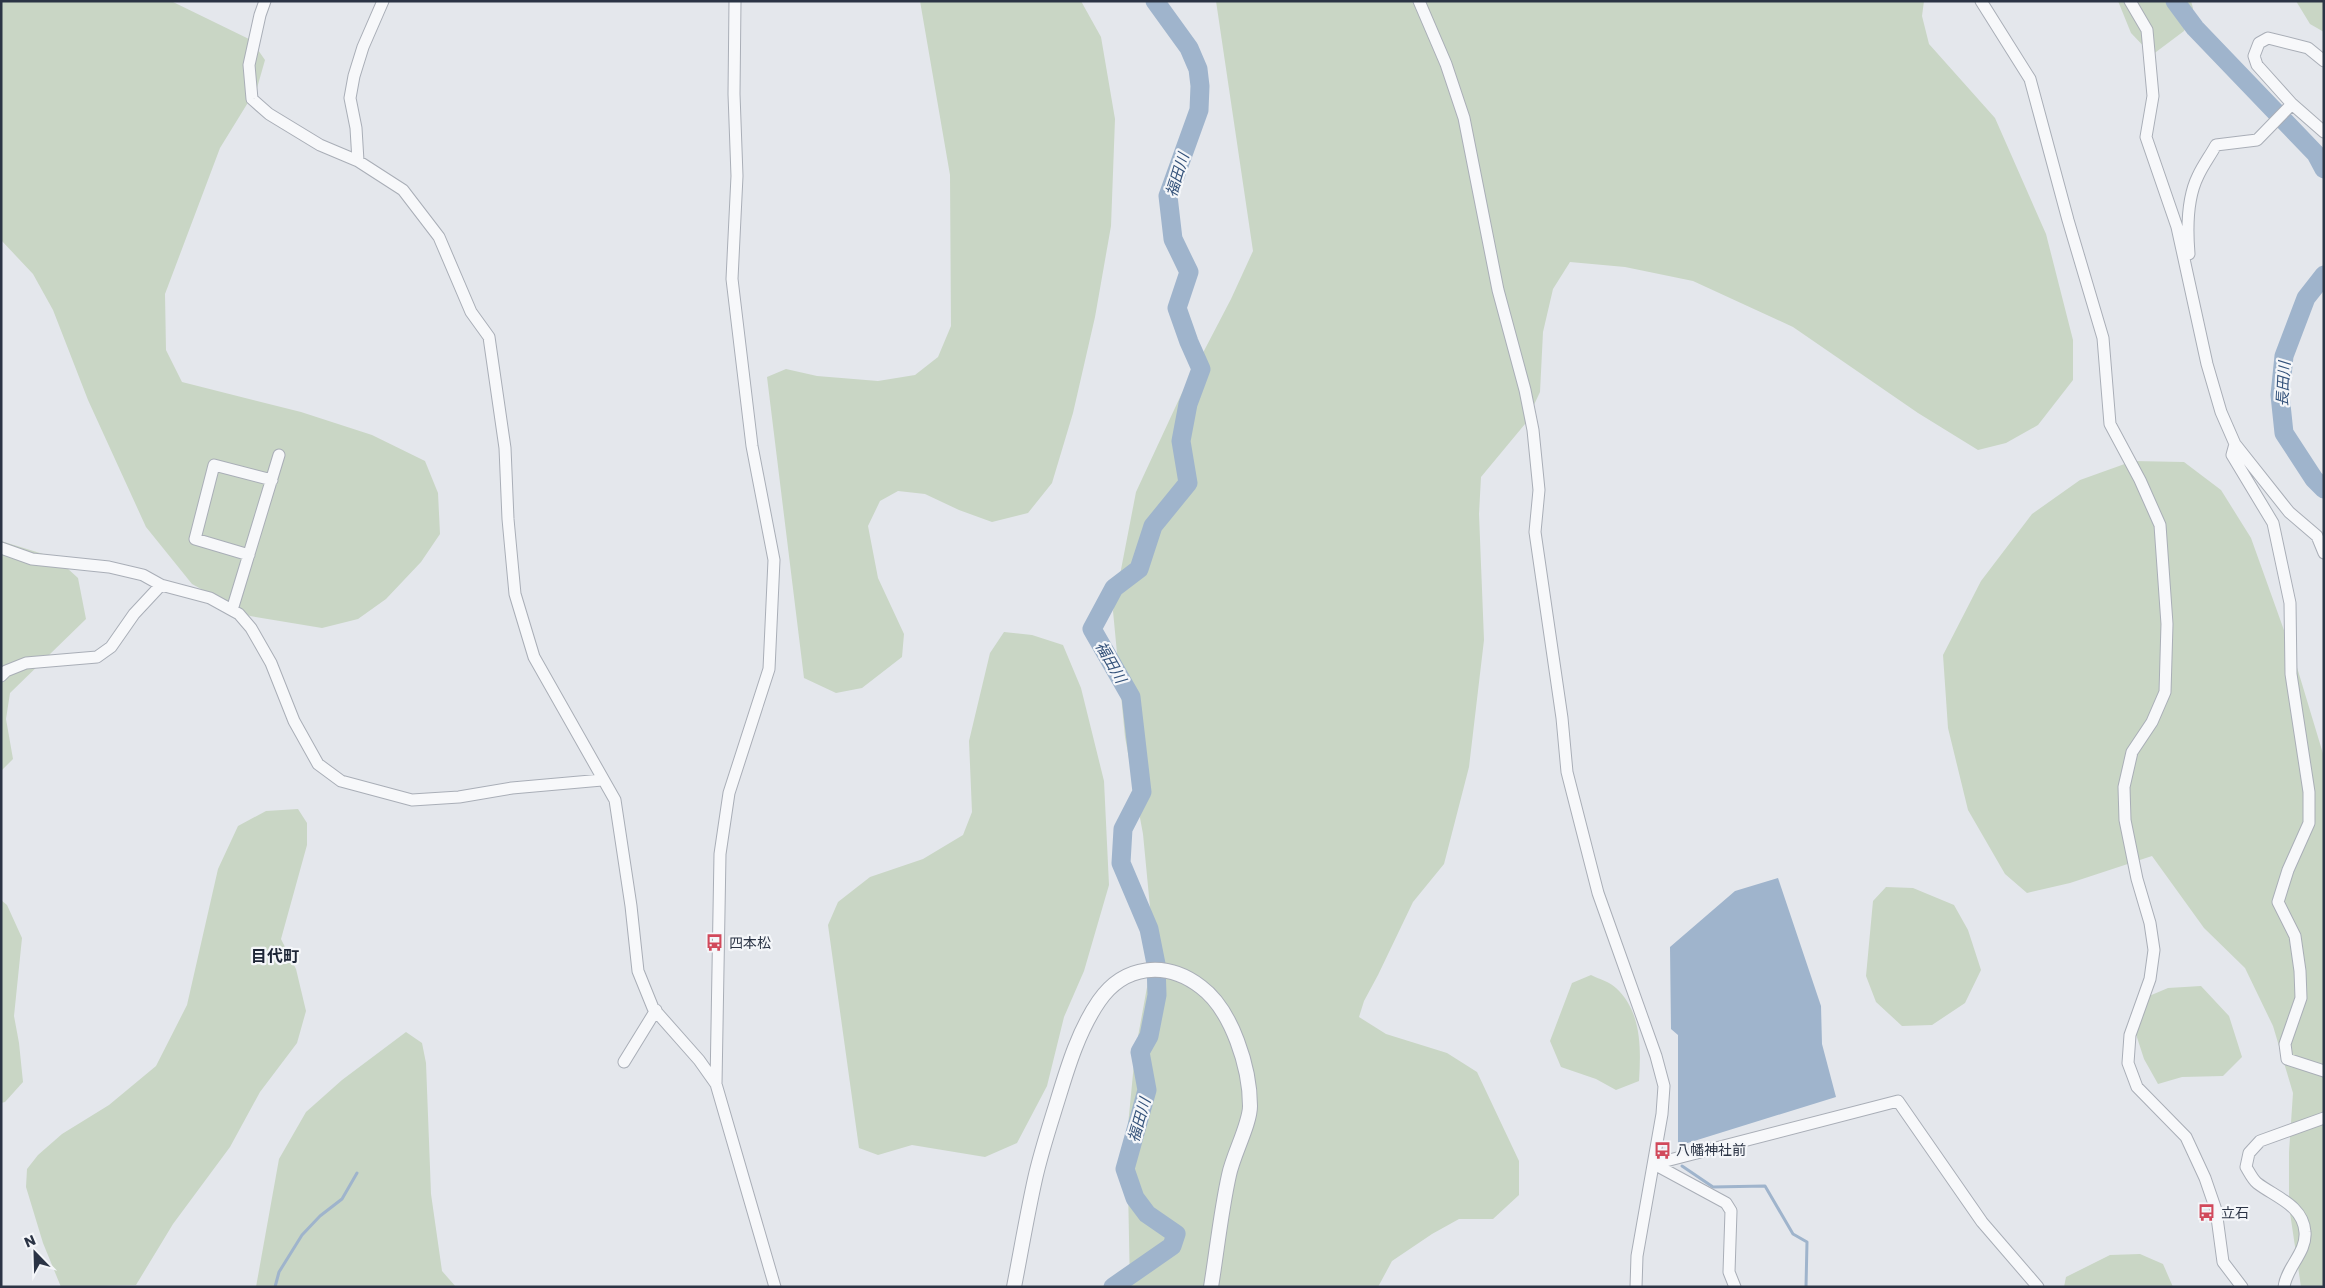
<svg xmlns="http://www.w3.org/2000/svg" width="2325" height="1288" font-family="Poppins,'Noto Sans JP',sans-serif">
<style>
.green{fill:#c9d6c5}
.water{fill:#9fb4cc}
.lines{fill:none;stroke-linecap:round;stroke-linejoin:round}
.stream{stroke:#9fb4cc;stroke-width:3}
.river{stroke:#9fb4cc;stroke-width:19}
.minor-casing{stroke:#a9aeb7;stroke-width:13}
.tertiary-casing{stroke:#a9aeb7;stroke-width:16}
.minor{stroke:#f7f8fa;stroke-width:11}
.tertiary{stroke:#f7f8fa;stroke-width:14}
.labels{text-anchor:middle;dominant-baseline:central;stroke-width:4.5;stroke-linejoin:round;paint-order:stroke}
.poi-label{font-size:14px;fill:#2b3445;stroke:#f4f6f9;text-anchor:start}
.water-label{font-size:15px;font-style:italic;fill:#34527a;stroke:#f4f6f9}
.quarter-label{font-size:16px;font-weight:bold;fill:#1d2536;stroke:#f4f6f9}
</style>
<rect width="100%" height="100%" fill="#e4e7ec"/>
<path class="green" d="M1,1H171L251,40L265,60L257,88L220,148L165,294L166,350L182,382L301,412L372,435L425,461L438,493L440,534L421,562L386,599L358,619L322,628L250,616L192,584L146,527L88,400L53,310L33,274L1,240Z
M920,1H1081L1101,37L1115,119L1111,226L1095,317L1073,413L1052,483L1028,513L992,522L959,510L925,494L898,491L880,501L868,526L878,578L904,634L902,657L862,688L836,693L804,678L767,377L786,369L817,376L878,381L915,375L938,357L951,326L950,175Z
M1216,1H1924L1922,16L1929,44L1995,118L2046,234L2073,340V380L2038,425L2006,443L1978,450L1918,413L1793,327L1693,281L1625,267L1570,262L1553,289L1543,332L1540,392L1525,424L1481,477L1479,514L1484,640L1469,767L1444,864L1413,902L1378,975L1364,1001L1359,1017L1386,1034L1447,1053L1477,1072L1519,1161V1195L1493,1219H1459L1432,1234L1392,1261L1378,1287H1130L1127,1136L1135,1053L1154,949L1143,834L1125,737L1113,611L1136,492L1181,395L1231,299L1253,251Z
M2118,1H2191L2193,8L2184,31L2152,55L2131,33Z
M2296,1H2324V32L2310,24Z
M2133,461L2184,462L2221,490L2251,538L2296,664L2324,757V1287H2301L2289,1206V1152L2293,1093L2273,1026L2245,968L2204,928L2152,856L2070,883L2027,893L2005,874L1968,810L1948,728L1943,655L1981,581L2032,514L2080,480Z
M1,541L56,558L78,578L86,619L10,693L6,719L13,759L1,771Z
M1004,632L1032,635L1063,645L1081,688L1104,781L1109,885L1084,971L1064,1017L1047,1086L1017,1143L985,1157L912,1145L878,1155L859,1148L828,925L838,902L870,877L923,859L963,835L972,812L969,741L990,653Z
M298,809L307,823V845L281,939L296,969L306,1011L297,1043L260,1092L230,1147L173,1224L136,1285L61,1287L43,1243L26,1187L27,1169L38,1155L62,1134L109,1105L156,1066L187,1005L218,869L238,826L266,811Z
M1886,887L1913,888L1954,905L1968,930L1981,970L1965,1003L1932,1025L1902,1026L1876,1002L1866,976L1873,901Z
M1,900L7,905L22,938L14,1016L19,1043L23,1082L5,1102L1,1103Z
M1591,975C1599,979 1610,982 1616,988C1642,1012 1641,1049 1639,1081L1616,1090L1596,1079L1561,1067L1550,1041L1572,983Z
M2201,986L2229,1016L2242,1057L2223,1076L2182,1077L2158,1084L2144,1059L2133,1025L2142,999L2168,988Z
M406,1032L422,1043L426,1063L431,1194L442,1271L456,1287H256L279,1159L306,1112L342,1080Z
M2140,1254L2163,1264L2173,1287H2064L2066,1277L2110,1255Z"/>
<path class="water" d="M1778,878L1821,1006L1822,1044L1836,1097L1678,1146V1035L1671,1029L1670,947L1735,891Z"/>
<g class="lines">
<path class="stream" d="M1681,1148L1684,1142
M1682,1166L1713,1187L1765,1186L1793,1234L1807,1242L1806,1287
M275,1287L279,1272L302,1235L320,1216L342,1199L357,1173"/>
<path class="river" d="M2175,1L2195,28L2316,154L2324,169
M2324,275L2306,298L2284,356L2280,395L2284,433L2314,479L2324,489
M1113,1287L1172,1246L1176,1234L1147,1214L1135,1198L1125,1169L1147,1090L1140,1052L1149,1036L1157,995L1156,964L1149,929L1121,863L1123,829L1142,792L1131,697L1092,629L1114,588L1139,569L1153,526L1188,483L1181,441L1188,404L1201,369L1189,342L1177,308L1189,272L1173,239L1168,196L1199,110L1200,86L1198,69L1189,48L1155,1"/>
<defs>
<path id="minor" d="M265,1L260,15L249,65L252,99L269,114L320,145L358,161L403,190L439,237L471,312L489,337L505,448L508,519L515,594L534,657L615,800L631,906L638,971L653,1008L699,1060L716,1084
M735,1L734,94L737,176L732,279L752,446L774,560L769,669L729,793L720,854L716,1084L775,1287
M1419,1L1446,64L1464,118L1498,290L1525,390L1533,430L1539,490L1535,532L1562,718L1567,772L1598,893L1656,1056L1664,1086L1662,1114L1637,1256L1636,1287
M1981,1L2030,79L2068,220L2103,338L2110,424L2140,480L2160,525L2167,624L2165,692L2152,722L2132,752L2124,787L2125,820L2137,879L2150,923L2154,950L2150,979L2130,1035L2128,1063L2137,1087L2186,1137L2205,1178L2216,1210L2223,1262L2242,1287
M2130,1L2147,30L2153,96L2146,137L2177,227L2207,364L2221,412L2235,444L2289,512L2317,536L2324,553
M2292,104L2324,132
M358,161L356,128L350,98L354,76L363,47L383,1
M2189,254C2187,230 2187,198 2198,176C2203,165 2210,156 2216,145L2257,140L2292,104L2257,65L2254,56L2259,43L2268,38L2308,48L2324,61
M2235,444L2232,455L2273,523L2290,603L2291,674L2309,792V823L2288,870L2278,902L2295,936L2300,971L2301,998L2285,1044L2287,1059L2324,1071
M1,548L32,559L109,567L143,575L161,585L210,598L239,614L251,628L271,663L294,721L318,764L341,781L412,800L459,797L512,788L602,780
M249,555L195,539L214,465L272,480
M232,610L279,455
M1,676L6,671L26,663L97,657L111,647L134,614L161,585
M624,1062L656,1010
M1654,1164L1898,1101L1982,1222L2038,1287
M1654,1164L1726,1203L1731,1211L1729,1272L1735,1287
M2284,1287C2286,1268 2307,1252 2305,1232C2303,1205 2275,1197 2257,1183C2253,1180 2249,1172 2246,1167L2249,1153L2260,1141L2324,1118"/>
<path id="tertiary" d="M1014,1287C1021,1251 1027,1215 1035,1179C1041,1152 1050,1125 1058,1099C1068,1066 1079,1030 1099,1001C1124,965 1166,960 1201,987C1232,1010 1250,1068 1250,1106C1250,1124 1233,1155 1229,1175C1221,1211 1217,1250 1211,1287"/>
</defs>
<use href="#minor" class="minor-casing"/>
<use href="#tertiary" class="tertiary-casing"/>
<use href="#minor" class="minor"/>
<use href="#tertiary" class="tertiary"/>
</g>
<defs>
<symbol id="bus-bare" viewBox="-9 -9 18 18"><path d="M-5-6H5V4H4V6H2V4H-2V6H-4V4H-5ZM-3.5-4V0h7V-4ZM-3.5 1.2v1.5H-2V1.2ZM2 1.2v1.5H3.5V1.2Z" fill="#d1495b" stroke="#f4f6f9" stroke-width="2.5" paint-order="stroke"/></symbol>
</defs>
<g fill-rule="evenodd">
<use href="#bus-bare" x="702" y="930" width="25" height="25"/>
<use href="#bus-bare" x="1650" y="1138" width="25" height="25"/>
<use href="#bus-bare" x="2194" y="1200" width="25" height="25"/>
</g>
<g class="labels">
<g class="poi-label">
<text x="729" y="943">四本松</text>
<text x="1676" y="1150">八幡神社前</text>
<text x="2221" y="1213">立石</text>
</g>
<g class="water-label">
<text transform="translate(1177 175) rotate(-73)">福田川</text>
<text transform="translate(2283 384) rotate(-87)">長田川</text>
<text transform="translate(1111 662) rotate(60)">福田川</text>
<text transform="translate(1139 1120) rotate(-74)">福田川</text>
</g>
<g class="quarter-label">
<text x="275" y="956">目代町</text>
</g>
</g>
<rect width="2325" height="1288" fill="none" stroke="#2b3445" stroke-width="5"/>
<g transform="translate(35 1253) rotate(337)" stroke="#f4f6f9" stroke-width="4" paint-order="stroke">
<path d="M0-4L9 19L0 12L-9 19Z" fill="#2b3445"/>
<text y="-8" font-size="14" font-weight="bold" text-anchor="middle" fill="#2b3445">N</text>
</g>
</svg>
